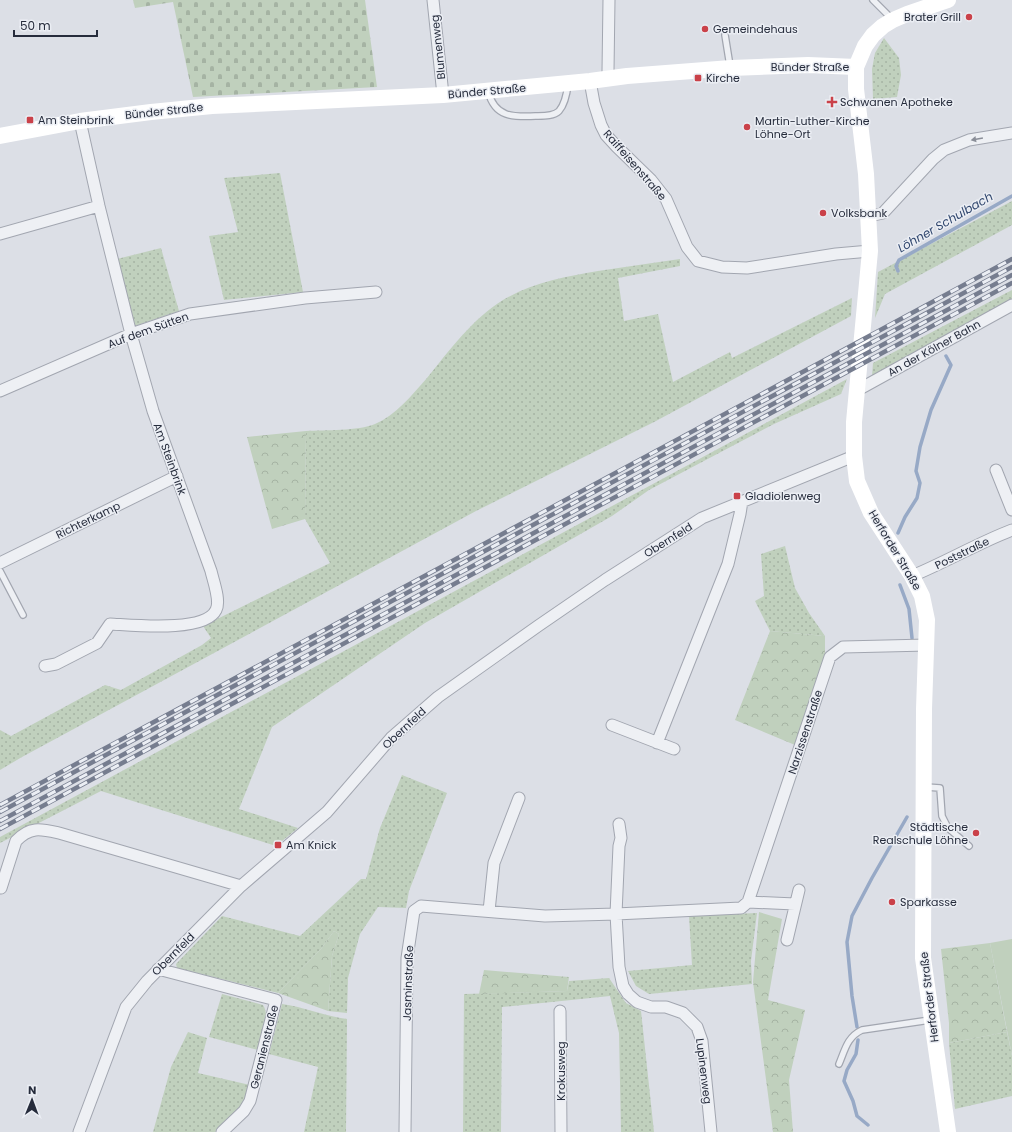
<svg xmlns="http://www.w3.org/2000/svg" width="1012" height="1132" font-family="Poppins,sans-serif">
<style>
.grass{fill:url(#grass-dots)}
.forest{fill:url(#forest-crowns)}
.cemetery{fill:url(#cemetery-stones)}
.garden{fill:#c0d0bd}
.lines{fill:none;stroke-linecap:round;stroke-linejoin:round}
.stream{stroke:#97a9c6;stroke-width:3.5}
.service-casing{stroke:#a2a6b0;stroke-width:8}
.minor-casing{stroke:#a2a6b0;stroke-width:13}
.service{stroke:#eef0f4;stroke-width:5.5}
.minor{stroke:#eef0f4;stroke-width:11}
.secondary{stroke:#fff;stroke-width:16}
.rail-casing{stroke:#767d8f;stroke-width:4.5}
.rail{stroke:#ebeef4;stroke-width:3;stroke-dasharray:9;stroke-linecap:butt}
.oneway{fill:#8a8e98}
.poi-dot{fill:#ca4149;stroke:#ebeef4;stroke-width:1.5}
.labels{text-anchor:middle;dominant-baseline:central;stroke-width:3;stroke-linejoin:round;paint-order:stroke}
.poi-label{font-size:11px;fill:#262c3c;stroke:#ebeef4;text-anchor:start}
.street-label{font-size:11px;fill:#262c3c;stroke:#ebeef4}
.water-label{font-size:12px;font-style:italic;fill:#31476e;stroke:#ebeef4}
</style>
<defs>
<pattern id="grass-dots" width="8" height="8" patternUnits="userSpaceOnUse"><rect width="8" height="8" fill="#c0d0bd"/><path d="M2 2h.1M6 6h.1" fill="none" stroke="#a5b3a3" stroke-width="1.8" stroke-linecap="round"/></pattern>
<pattern id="forest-crowns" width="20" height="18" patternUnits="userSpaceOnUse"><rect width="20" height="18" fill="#c0d0bd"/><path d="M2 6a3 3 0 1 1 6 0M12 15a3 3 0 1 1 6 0" fill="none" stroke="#a5b3a3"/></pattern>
<pattern id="cemetery-stones" width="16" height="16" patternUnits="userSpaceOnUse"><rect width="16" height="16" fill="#c0d0bd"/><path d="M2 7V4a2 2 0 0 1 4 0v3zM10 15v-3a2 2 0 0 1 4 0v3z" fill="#a5b3a3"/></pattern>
</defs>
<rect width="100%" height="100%" fill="#dcdfe6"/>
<path class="grass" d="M884,38L899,58L901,75L897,97L873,99L872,69L875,53Z
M280,173L303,292L224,300L209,236L238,232L224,178Z
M1012,201V225L885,294L875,318L878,272Z
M161,248L179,311L135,326L117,259Z
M680,259V266L618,278L624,321L658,314L673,382L730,352L732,358L852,298L851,316L656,421L476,511L22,757L0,770V730L11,736L105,685L121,690L202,645L211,638L203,626L330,563L305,519L306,431C325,430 358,431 375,424C396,415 412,395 427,378C449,351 472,319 503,300C533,282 565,277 598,271C625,267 652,263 680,259Z
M1012,290V299L872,376L873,363Z
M847,379L841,394L774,424L649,490L612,516L425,623L272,727L239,809L298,828L276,846L101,791L0,843V837Z
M785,546L795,588L809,613L825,636L770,631L755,601L764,596L761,554Z
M402,775L447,793L409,891L406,908L378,907L360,934L348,978L347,1013L328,1011L332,956L339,934L334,931L321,949L278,993L177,968L176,964L222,916L300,936L361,879H366L380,828Z
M757,913L751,961L752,984L649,994L636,986L628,971L692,965L689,916Z
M609,978L626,1003L641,1011L654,1132H621L619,1033L610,996L502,1007L501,1132H463L464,994L567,991L569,981Z
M222,994L263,1005C271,1017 262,1037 258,1050L209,1037Z
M282,1004C304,1007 325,1016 347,1019L346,1132H304L318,1067L269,1054Z
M188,1032L207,1038L198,1073L250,1085L243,1107L215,1132H153L171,1067Z
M1007,1032L1012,1056V1096L955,1109L949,1043Z"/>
<path class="forest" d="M306,431L305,519L272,529L247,437Z
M770,631L825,636V653L795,745L735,720Z
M759,912L782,919L768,1000L805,1010L789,1080L793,1132H773L753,982Z
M334,931L339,934L332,956L328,1011L278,993L321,949Z
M990,943L1007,1032L949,1043V1023L941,949Z
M484,970L569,977L567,991L479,994Z"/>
<path class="cemetery" d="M133,0H365L377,87L193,97L173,2L135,8Z"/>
<path class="garden" d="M1012,939V1056L990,943Z"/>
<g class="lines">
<path class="stream" d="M898,271L896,266L899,260L1012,196
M898,533L905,517L917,498L920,483L916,471L920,447L931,410L951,365L946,356
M900,585L909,609L912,638
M857,1027L852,996L847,942L852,916L872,878L907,817
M858,1040L856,1054L847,1070L844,1081L853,1101L857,1116L868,1125"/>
<defs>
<path id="service" d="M873,0L891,18
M725,35L730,66
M488,91C495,119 515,117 538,116C545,116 554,116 559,111C565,104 567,93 568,84
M0,571L23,615
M926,787L940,788L942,816L948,828L969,846
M839,1064C845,1050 847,1037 862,1030L930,1020"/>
<path id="minor" d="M433,0L443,95
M609,0L608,71L609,79
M590,81L594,103L601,125L606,135L617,147L651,180L666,199L687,247L698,261L722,267L747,268L836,254L870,251
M869,216L883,213L933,159L944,150L969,140L1012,133
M0,234L99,206
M0,391L131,334L190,314L305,298L376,292
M856,391L1012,305
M996,470L1012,510
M0,563L177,476
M912,576C946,562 978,543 1012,530
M45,666L56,664L97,643L110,624C132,625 205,633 216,610C221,601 213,580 211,571L153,411L131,334L99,206L80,121
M612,725L674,749
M657,743L728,564L740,514L742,501
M619,824L621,838L619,846L616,914L619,967L623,986L628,994L637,1002L651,1007H666L683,1013L697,1027L702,1041L711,1132
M1,888L16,841C30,826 41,829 59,833L241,886
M748,902L795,904
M489,911L494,863L519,798
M787,940L799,890
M158,969L276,1000L250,1101L244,1111L222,1132
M560,1011L561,1132
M79,1132L126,1007L147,981L241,886L327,812L391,738L438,697L538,626L605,580L702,518L854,456
M405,1132L407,958L414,911L421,906L545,916L616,914L741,908L748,902L830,657L843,647L927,645"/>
</defs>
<use href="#service" class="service-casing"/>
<use href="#minor" class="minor-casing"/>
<use href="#service" class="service"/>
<use href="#minor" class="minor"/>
<path class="secondary" d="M0,136L80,121L151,112L212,106L443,95L590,81L627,76L731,68L808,65L856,67
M948,1132L923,958L924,709L927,620L922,596L912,576L871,513L857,481L854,456V422L870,251L866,174L856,89V67L865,46L873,35L883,26L893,20L907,14L948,0"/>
<defs>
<path id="rail" d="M0,805L1012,259
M0,812L1012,267
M0,821L1012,275
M0,829L1012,283"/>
</defs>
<use href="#rail" class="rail-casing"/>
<use href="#rail" class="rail"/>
</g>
<defs><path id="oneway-solid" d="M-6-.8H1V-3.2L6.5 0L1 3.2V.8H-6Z"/></defs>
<use class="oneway" href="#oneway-solid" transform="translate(977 139) rotate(170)"/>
<g class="poi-dot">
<circle cx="969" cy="17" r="4"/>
<circle cx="705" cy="29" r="4"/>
<rect x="694" y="74" width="8" height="8" rx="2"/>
<path d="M830 96h4v4h4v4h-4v4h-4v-4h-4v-4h4z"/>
<rect x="26" y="116" width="8" height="8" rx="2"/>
<circle cx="747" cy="127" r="4"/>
<circle cx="823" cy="213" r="4"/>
<rect x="733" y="492" width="8" height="8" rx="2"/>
<circle cx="976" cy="833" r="4"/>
<rect x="274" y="841" width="8" height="8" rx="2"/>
<circle cx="892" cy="902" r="4"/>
</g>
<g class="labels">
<g class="poi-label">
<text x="961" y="17" text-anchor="end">Brater Grill</text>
<text x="713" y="29">Gemeindehaus</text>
<text x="706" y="78">Kirche</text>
<text x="840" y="102">Schwanen Apotheke</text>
<text x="38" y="120">Am Steinbrink</text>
<text x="755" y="121">Martin-Luther-Kirche<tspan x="755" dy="13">Löhne-Ort</tspan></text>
<text x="831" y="213">Volksbank</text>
<text x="745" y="496">Gladiolenweg</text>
<text x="968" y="827" text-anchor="end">Städtische<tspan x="968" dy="13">Realschule Löhne</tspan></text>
<text x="286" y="845">Am Knick</text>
<text x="900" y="902">Sparkasse</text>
</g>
<g class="street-label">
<text transform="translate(438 47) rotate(-96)">Blumenweg</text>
<text x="810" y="67">Bünder Straße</text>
<text transform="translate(487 91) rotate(-5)">Bünder Straße</text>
<text transform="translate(164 111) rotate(-6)">Bünder Straße</text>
<text transform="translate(635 165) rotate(49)">Raiffeisenstraße</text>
<text transform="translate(148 330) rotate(-20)">Auf dem Sütten</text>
<text transform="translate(934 348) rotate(-29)">An der Kölner Bahn</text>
<text transform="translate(170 459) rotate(70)">Am Steinbrink</text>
<text transform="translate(88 520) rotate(-26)">Richterkamp</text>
<text transform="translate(668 540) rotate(-32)">Obernfeld</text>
<text transform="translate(895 550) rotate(59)">Herforder Straße</text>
<text transform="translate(962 553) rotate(-26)">Poststraße</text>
<text transform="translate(404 728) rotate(-43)">Obernfeld</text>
<text transform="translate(805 732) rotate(-72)">Narzissenstraße</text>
<text transform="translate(173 954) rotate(-45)">Obernfeld</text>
<text transform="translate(408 983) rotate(-88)">Jasminstraße</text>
<text transform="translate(929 997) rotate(-97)">Herforder Straße</text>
<text transform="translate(264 1047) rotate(-76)">Geranienstraße</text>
<text transform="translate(561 1071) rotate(-90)">Krokusweg</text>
<text transform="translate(704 1071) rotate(83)">Lupinenweg</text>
</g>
<g class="water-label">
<text transform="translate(945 222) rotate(-30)">Löhner Schulbach</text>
</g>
</g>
<g transform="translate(32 1100) rotate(1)" stroke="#ebeef4" stroke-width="3" paint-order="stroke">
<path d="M0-3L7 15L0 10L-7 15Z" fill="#262c3c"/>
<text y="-6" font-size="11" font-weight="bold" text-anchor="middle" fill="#262c3c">N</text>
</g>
<path d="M14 30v6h83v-6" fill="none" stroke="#262c3c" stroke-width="2"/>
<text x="20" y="30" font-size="12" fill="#262c3c" stroke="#ebeef4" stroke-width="3" paint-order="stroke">50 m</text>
</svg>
